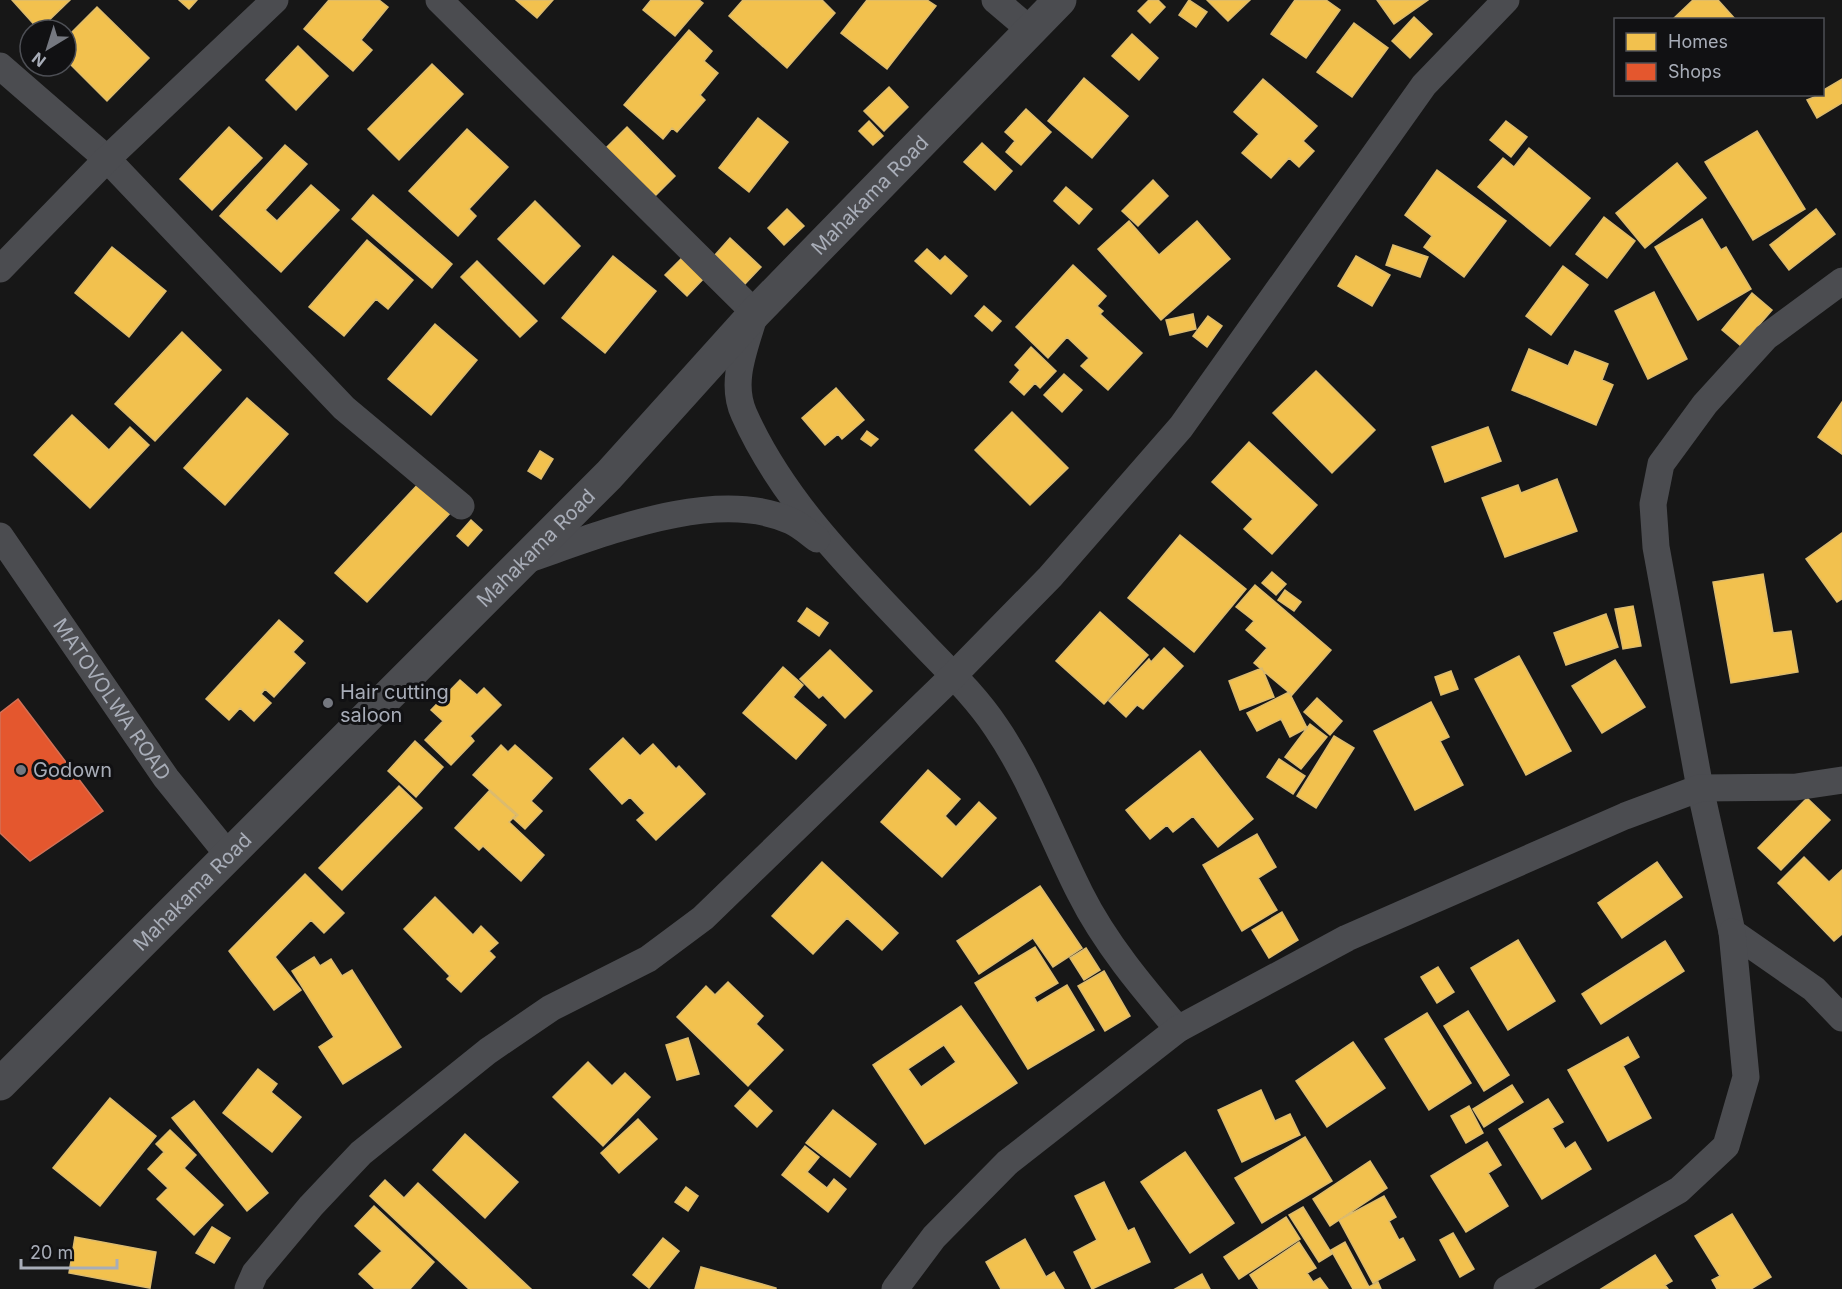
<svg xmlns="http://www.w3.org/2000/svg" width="1842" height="1289" font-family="Inter,sans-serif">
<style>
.homes{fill:#f2c14e;stroke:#dcbb6e;stroke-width:1.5;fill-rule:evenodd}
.shops{fill:#e4572e;stroke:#d27157;stroke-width:1.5}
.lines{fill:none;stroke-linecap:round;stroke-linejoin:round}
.minor{stroke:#4b4c50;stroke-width:27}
.tertiary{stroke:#4b4c50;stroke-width:33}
.poi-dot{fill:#757880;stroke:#111113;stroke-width:2}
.labels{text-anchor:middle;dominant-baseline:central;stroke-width:6;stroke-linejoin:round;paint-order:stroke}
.street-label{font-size:20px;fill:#a8adb8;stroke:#111113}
.poi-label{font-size:20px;fill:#a8adb8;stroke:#111113;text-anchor:start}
</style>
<rect width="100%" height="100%" fill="#171717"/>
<path class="homes" d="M12,0H70L39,30Z
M179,0H197L189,9Z
M329,0H379L388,7L361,40L372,50L353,71L304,29Z
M516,0H553L537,18Z
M651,0H699L703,3L675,36L643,10Z
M743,0H822L835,13L787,68L729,16Z
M867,0H927L936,6L887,69L841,33Z
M1149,0H1158L1165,7L1150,23L1138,11Z
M1189,0L1207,12L1196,27L1179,15Z
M1207,0H1250L1228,21Z
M1295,0H1326L1340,10L1306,58L1271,34Z
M1377,0H1428L1394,24Z
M1693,0H1718L1736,20H1672Z
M97,7L149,58L107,101L66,60V38Z
M1414,17L1432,34L1410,58L1392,41Z
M1354,23L1388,48L1352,97L1317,72Z
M689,30L712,51L704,61L718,73L700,95L705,100L677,132L672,128L663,139L624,105Z
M1132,34L1158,58L1139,80L1112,56Z
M298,46L328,76L296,110L266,80Z
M432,64L463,94L399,160L368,129Z
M1084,78L1128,116L1092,158L1048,121Z
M1263,79L1317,126L1303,141L1314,151L1299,167L1289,158L1271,178L1242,153L1259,134L1234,112Z
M1842,79V103L1817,118L1807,100L1822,94V91Z
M889,87L908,107L884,131L864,111Z
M1026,109L1051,132L1021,165L1006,152L1015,141L1005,132Z
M758,118L788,142L749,192L719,168Z
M869,121L883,136L873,145L859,131Z
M1506,121L1527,137L1511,157L1490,140Z
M229,127L262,158L212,210L180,179Z
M627,127L675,176L654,197L606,148Z
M467,129L508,167L469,209L476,216L458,236L409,191Z
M1757,131L1805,209L1753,240L1705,162Z
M982,143L1012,171L995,190L964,162Z
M285,145L307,164L265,210L277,221L311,185L339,210L281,272L220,216Z
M1529,148L1590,198L1550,246L1478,187L1503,158L1514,167Z
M1677,163L1706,198L1645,248L1616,213Z
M1437,170L1506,221L1464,277L1424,247L1432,236L1405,215Z
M1153,180L1168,196L1138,226L1122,211Z
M1066,187L1092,209L1079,224L1054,201Z
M373,195L452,264L432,288L352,219Z
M535,201L580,246L544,284L498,239Z
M787,209L804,226L784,245L768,228Z
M1816,209L1835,234L1789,270L1770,245Z
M1604,217L1635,241L1607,278L1576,254Z
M1702,219L1721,250L1726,247L1751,289L1698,320L1655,247Z
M1129,221L1159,255L1197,221L1230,259L1161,320L1098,249Z
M730,238L761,267L745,284L715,255Z
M367,240L413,280L388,309L376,299L344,336L309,307Z
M1393,245L1428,257L1420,277L1386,265Z
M112,247L166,291L129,337L75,293Z
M927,249L940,261L945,256L967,276L951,294L915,261Z
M686,254L707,275L687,296L665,275Z
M613,256L656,291L605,353L562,318Z
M1356,256L1390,275L1372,306L1338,286Z
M477,261L537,321L520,337L461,277Z
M1073,265L1106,296L1097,306L1103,311L1100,314L1142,353L1108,390L1081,366L1089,358L1067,337L1048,358L1016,327Z
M1563,266L1588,285L1551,335L1526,316Z
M1654,292L1687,359L1648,379L1615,311Z
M1752,293L1772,310L1741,346L1722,330Z
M984,306L1001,321L992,331L975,316Z
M1193,314L1196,329L1170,335L1166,320Z
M1208,316L1222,326L1207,347L1193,336Z
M435,324L477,360L431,415L388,379Z
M182,332L221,370L155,441L115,404Z
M1031,347L1056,371L1040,388L1035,383L1024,395L1010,382L1020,370L1015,365Z
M1529,349L1568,366L1575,351L1608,364L1602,380L1613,385L1596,425L1512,390Z
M1316,371L1375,430L1332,473L1273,413Z
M1064,374L1082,390L1062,412L1044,395Z
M836,388L864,420L842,439L838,434L825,445L802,418Z
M247,398L288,434L225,505L184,468Z
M1842,402V454L1818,437Z
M1012,412L1068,468L1030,505L975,450Z
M72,415L109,450L130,427L149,445L90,508L34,455Z
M1488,427L1501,461L1445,482L1432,447Z
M867,431L878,439L871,446L861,439Z
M1249,442L1317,505L1272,554L1244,529L1253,519L1212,482Z
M540,451L553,459L541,479L528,471Z
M1557,479L1577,531L1505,557L1482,498L1518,485L1521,493Z
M422,480L453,510L367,602L335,573Z
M471,520L482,530L468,546L457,536Z
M1842,533V599L1837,602L1806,559Z
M1180,535L1246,589L1194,652L1128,598Z
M1272,572L1286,584L1276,595L1262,583Z
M1763,574L1773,633L1791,631L1798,672L1731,683L1713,582Z
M1255,585L1331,650L1292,695L1254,663L1267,648L1246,630L1254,621L1236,607Z
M1285,590L1301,602L1294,611L1278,600Z
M1633,606L1641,646L1623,649L1615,609Z
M807,608L828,623L819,636L798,621Z
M1100,612L1148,655L1104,704L1056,661Z
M1606,614L1618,647L1566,665L1554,633Z
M279,620L303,641L293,652L305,663L274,697L265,689L261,694L271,703L254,721L240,708L229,720L206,699Z
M1164,648L1183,666L1143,709L1137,705L1126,717L1109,701L1149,659L1151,662Z
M830,650L872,691L845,718L823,695L819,698L800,679Z
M1519,656L1571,751L1526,775L1475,679Z
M1615,660L1645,707L1602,733L1572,686Z
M783,667L803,685L793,697L826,725L796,759L743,713Z
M1262,668L1274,697L1240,710L1229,681Z
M1451,671L1458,689L1441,695L1435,677Z
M460,680L477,695L484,688L501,705L470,736L474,741L451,765L425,740L443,721L431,710Z
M1289,692L1307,728L1290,737L1281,719L1257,731L1247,713Z
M1317,698L1342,721L1330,735L1304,712Z
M1431,702L1449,737L1440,741L1463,785L1415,810L1374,731Z
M1310,724L1327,737L1301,769L1285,757Z
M1334,736L1354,748L1316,808L1297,796Z
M623,738L640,756L653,744L676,769L679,766L705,794L656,840L637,820L645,813L630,797L622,804L590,769Z
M415,741L443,767L416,797L388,771Z
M501,745L508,752L515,745L552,778L531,801L542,811L525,829L514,819L518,815L473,775Z
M1200,751L1253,819L1218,847L1193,816L1173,832L1167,825L1150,839L1126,810Z
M1279,759L1305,776L1293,794L1267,777Z
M928,770L960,799L945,816L956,827L979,802L996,818L942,877L881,822Z
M399,786L422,808L342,890L319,868Z
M489,791L516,815L509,822L544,855L521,881L483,846L479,850L455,828Z
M1807,798L1830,820L1781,870L1758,848Z
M1257,834L1276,867L1258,878L1277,910L1242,931L1203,865Z
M1804,857L1829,882L1842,870V934L1834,941L1778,883Z
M822,862L898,933L882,950L847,918L813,954L772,916Z
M1657,862L1682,897L1622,938L1598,903Z
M305,874L344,913L324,933L311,920L275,957L301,990L274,1010L229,951Z
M1040,886L1082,948L1053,967L1033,938L979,974L957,941Z
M435,897L473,935L481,926L498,943L489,951L495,957L461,992L447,979L450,976L404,929Z
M1282,912L1298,940L1269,958L1252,930Z
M1518,940L1555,1001L1508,1030L1471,968Z
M1665,941L1684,971L1601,1024L1582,994Z
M1035,947L1058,983L1034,997L1037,1003L1067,985L1094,1030L1028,1069L975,983Z
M1086,948L1100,970L1084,980L1070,958Z
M314,957L320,966L331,959L342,976L352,970L401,1047L343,1084L319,1047L334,1037L292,971Z
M1438,967L1454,992L1437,1003L1421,977Z
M1104,971L1130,1016L1105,1031L1078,986Z
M728,982L763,1016L756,1024L783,1050L748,1086L677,1017L706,986L715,995Z
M961,1006L1017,1083L925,1144L873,1065ZM944,1045L956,1062L921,1087L908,1069Z
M1468,1011L1509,1075L1484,1091L1444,1026Z
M1427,1013L1471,1083L1429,1110L1385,1039Z
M1628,1037L1639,1057L1623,1066L1651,1118L1608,1141L1568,1070Z
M688,1038L699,1074L677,1080L666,1045Z
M1353,1042L1385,1088L1327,1127L1296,1081Z
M588,1062L612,1086L625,1073L650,1097L603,1146L553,1097Z
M258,1069L277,1084L271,1092L301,1117L272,1152L223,1113Z
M1512,1085L1523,1102L1484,1127L1473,1109Z
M750,1090L772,1111L757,1127L735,1106Z
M1261,1090L1275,1121L1290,1114L1300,1135L1242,1162L1218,1110Z
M110,1098L156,1136L100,1206L53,1168Z
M1548,1099L1563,1122L1552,1128L1565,1149L1575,1142L1591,1169L1542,1199L1499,1129Z
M194,1101L268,1193L247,1211L172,1118Z
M1469,1106L1483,1133L1466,1143L1451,1116Z
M833,1110L876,1144L850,1177L806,1143Z
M638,1119L657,1139L619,1173L601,1153Z
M170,1130L196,1155L184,1168L223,1205L194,1235L157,1199L168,1188L148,1169L164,1152L156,1144Z
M465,1134L518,1182L485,1218L433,1170Z
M1305,1137L1332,1181L1262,1223L1235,1178Z
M1487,1142L1501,1165L1488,1173L1508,1206L1466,1232L1431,1176Z
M805,1146L819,1157L807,1172L827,1188L834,1179L846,1189L828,1212L782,1175Z
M1185,1152L1234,1223L1190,1253L1141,1182Z
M1370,1161L1387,1188L1330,1226L1313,1199Z
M385,1180L404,1198L418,1183L531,1289H469L370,1196Z
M1104,1182L1128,1231L1134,1228L1150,1262L1092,1289L1074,1252L1097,1240L1075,1196Z
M686,1187L698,1196L688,1211L675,1202Z
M1384,1196L1396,1217L1389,1221L1399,1240L1403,1238L1415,1260L1373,1283L1339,1220Z
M374,1206L434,1262L410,1289H375L359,1274L382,1251L355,1226Z
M1303,1207L1332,1254L1319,1262L1289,1215Z
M1732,1214L1771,1277L1751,1289H1717L1712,1280L1720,1276L1695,1236Z
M1286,1217L1300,1239L1239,1279L1224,1257Z
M212,1227L230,1238L214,1263L196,1253Z
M1453,1233L1474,1269L1460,1277L1440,1240Z
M75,1237L156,1252L150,1288L69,1273Z
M663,1238L679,1251L649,1288L633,1275Z
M1025,1239L1046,1277L1054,1272L1064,1289H1001L986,1262Z
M1299,1242L1316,1268L1307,1273L1313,1282L1320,1278L1328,1289H1259L1250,1275Z
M1345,1242L1369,1287L1378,1282L1381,1289H1353L1331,1250Z
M1655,1255L1672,1281L1665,1285L1668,1289H1601Z
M701,1267L776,1288V1289H695Z
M1202,1274L1210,1289H1175Z"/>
<path class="shops" d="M18,699L103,811L30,861L0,833V713Z"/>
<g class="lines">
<g class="minor">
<path d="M439,0L755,313C746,346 729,381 744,414C784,504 857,574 924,645C949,671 976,697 996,727C1031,778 1052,838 1080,893C1105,943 1142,987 1178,1029"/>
<path d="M995,0L1029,29"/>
<path d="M0,66L107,159L344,408L461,506"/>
<path d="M0,269L107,159L275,0"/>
<path d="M1842,281L1766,337L1705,404L1661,464L1653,504L1656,547L1700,788L1732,932L1814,989L1842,1018"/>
<path id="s1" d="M0,536L166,778L230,857"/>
<path d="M526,560C600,535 715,486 791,521C800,525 809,533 817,539"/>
<path d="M248,1289L255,1273L311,1206L361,1153L488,1051L551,1008L648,959L703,918L953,676L1050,577L1181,427L1424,85L1506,0"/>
<path d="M895,1289L934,1237L1007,1163L1178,1029L1347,938L1625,816L1700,788L1796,787L1842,780"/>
<path d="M1507,1289L1679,1190L1726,1146L1746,1077L1732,932"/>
</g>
<path class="tertiary" id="s2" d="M0,1084L609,475L755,313L1060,0"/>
</g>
<g class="poi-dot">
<circle cx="328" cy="703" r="6"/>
<circle cx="21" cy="770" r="6"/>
</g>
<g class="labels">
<g class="street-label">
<text stroke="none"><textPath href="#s2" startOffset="1244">Mahakama Road</textPath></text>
<text stroke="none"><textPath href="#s2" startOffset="758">Mahakama Road</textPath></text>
<text stroke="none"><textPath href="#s1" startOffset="198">MATOVOLWA ROAD</textPath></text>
<text stroke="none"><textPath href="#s2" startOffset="272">Mahakama Road</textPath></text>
</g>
<g class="poi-label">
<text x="340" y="692">Hair cutting<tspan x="340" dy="23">saloon</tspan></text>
<text x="33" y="770">Godown</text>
</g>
</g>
<rect x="1614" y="18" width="210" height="78" fill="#111113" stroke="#4d4f55" stroke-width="1.5"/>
<rect x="1626" y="33" width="30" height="18" fill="#f2c14e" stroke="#4d4f55" stroke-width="1.5"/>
<text x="1668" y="48" font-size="18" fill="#a8adb8">Homes</text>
<rect x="1626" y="63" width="30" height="18" fill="#e4572e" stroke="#4d4f55" stroke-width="1.5"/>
<text x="1668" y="78" font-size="18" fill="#a8adb8">Shops</text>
<g transform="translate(48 48) rotate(218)"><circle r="28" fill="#111113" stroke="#4d4f55" stroke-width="1.5"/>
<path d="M0-4.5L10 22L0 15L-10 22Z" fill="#757880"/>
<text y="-9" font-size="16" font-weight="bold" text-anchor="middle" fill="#a8adb8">N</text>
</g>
<path d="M21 1259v9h96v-9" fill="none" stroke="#a8adb8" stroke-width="3"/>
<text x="30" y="1259" font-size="18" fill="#a8adb8" stroke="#111113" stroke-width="4.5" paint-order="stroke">20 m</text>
</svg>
